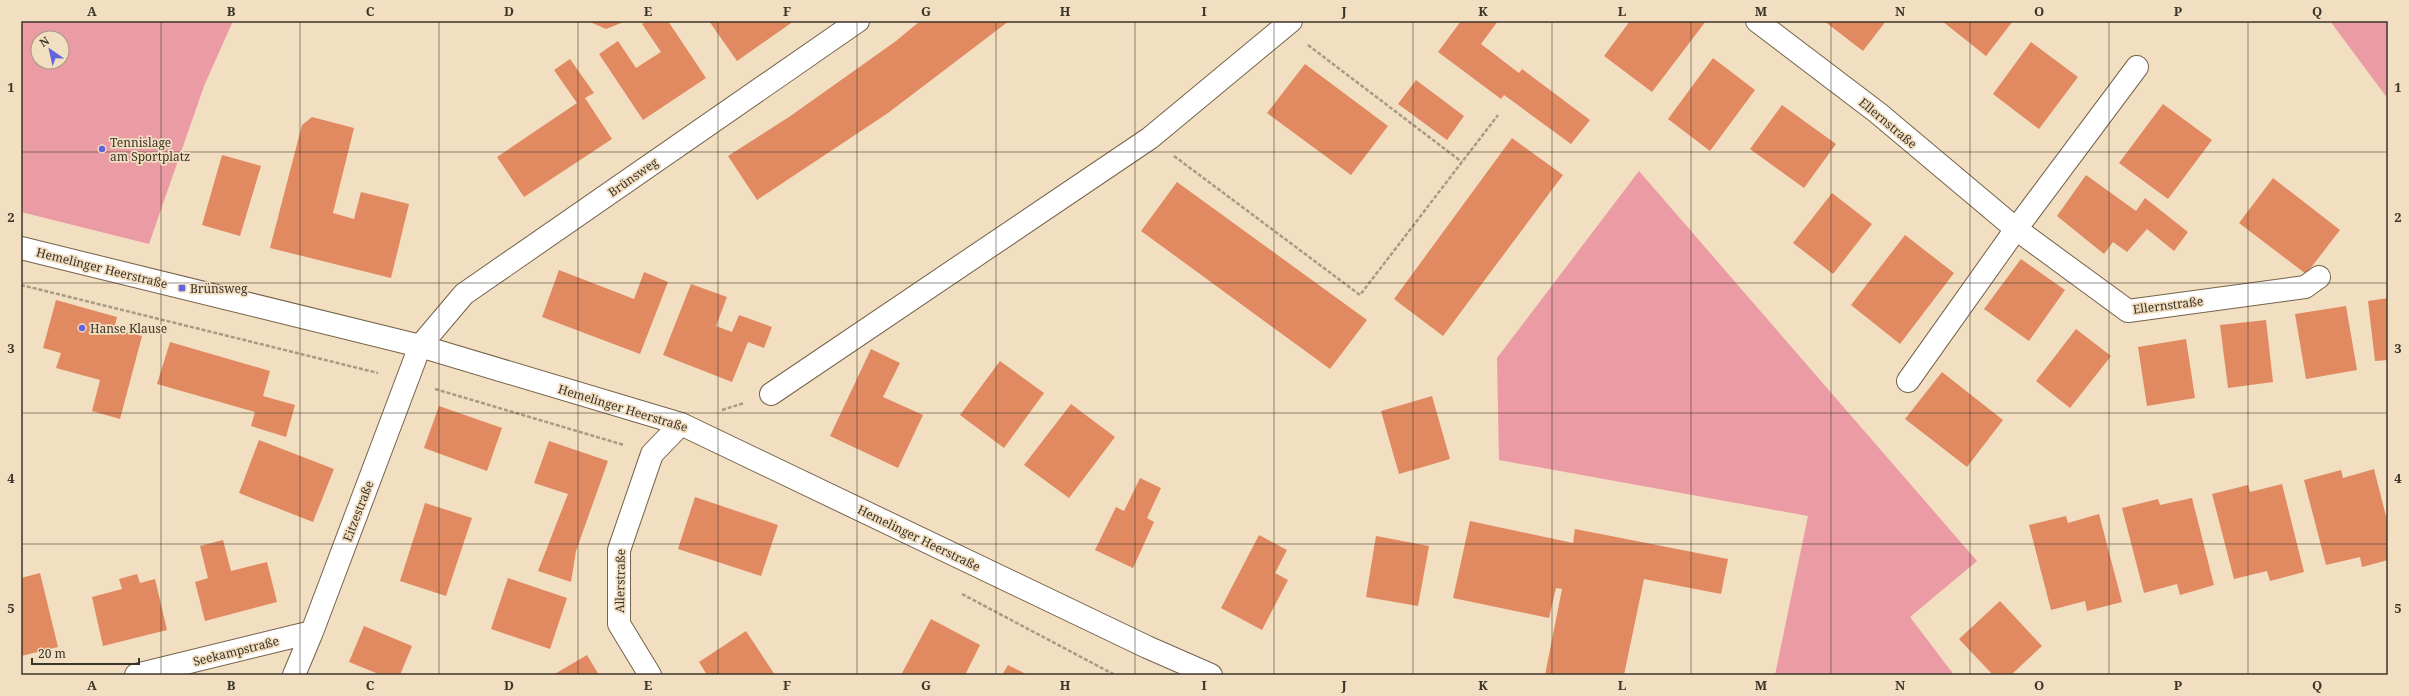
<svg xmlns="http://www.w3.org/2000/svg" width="2409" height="696" font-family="'Noto Serif',serif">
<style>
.green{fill:#eb9ba3;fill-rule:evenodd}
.building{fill:#e18a62}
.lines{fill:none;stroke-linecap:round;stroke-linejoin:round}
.minor-casing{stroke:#75634a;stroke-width:24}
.major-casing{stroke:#75634a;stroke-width:24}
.path{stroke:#a99a84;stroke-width:2.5;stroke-dasharray:4 2;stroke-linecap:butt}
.minor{stroke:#fff;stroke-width:22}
.major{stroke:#fff;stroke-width:22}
.grid{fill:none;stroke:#3b3428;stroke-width:1;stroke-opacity:0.55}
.poi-dot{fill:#6364dd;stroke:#f2dec1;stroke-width:1.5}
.labels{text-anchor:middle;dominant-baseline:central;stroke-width:3.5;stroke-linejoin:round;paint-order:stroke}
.street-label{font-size:12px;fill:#3b3428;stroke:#f2dec1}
.poi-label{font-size:12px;fill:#3b3428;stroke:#f2dec1;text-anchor:start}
.neatline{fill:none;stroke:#3b3428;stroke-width:1.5}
.grid-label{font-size:13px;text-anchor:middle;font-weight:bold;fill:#3b3428}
</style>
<rect width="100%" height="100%" fill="#f2dec1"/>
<path class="green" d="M21,21H233L204,86L149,244L21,212ZM38,38H62V62H38Z
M2330,21H2388V99Z
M1639,171L1977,561L1910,617L1954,675H1775L1808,516L1499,460L1497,358Z"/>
<path class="building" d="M588,21H626L606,29Z
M646,21H668L706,78L643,120L599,54L618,41L636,68L661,52L642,24Z
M709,21H794L737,61Z
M920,21H1009L888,113L757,200L728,156L789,117L896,41Z
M1461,21H1498L1481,44L1519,73L1522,69L1590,120L1571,144L1504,95L1501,99L1438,52Z
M1630,21H1706L1652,92L1604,56Z
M1824,21H1886L1863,51Z
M1942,21H2013L1986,56Z
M2031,42L2078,77L2039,129L1993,94Z
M1713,58L1755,90L1710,151L1668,119Z
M570,59L594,93L585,98L612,139L524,197L497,157L577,103L554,70Z
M1305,64L1388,126L1351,175L1267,113Z
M1416,80L1464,116L1447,140L1398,104Z
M2163,104L2212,140L2168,199L2119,163Z
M1782,105L1836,144L1804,188L1750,149Z
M312,117L354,128L333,213L354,219L361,192L409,204L391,278L270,248L302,125Z
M1512,138L1563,175L1443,336L1394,299Z
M222,155L261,166L240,236L202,225Z
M2086,175L2136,211L2145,198L2188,232L2174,251L2147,229L2127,252L2113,242L2104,254L2057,216Z
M2273,178L2340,230L2306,274L2239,223Z
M1177,182L1367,320L1330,369L1141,231Z
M1832,193L1872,224L1833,274L1793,243Z
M1905,235L1954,273L1900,344L1851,305Z
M2021,259L2065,290L2029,341L1984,309Z
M559,270L634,299L644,272L668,282L640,354L542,317Z
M691,284L727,297L716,326L732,332L739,315L772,327L764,348L748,342L732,382L663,355Z
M2388,298V360L2375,361L2368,301Z
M56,300L117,317L114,329L142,336L120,419L92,411L100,380L56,368L61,353L43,348Z
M2346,306L2357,370L2306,379L2295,314Z
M2266,320L2273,382L2228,388L2220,325Z
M2076,329L2111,356L2070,408L2036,381Z
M2186,339L2195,398L2147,406L2138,347Z
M170,342L270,371L263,396L295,405L286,437L251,426L255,412L157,384Z
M871,349L900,363L883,397L923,415L898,468L830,436Z
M1000,361L1044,393L1004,448L960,415Z
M1942,372L2003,420L1967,467L1905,419Z
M1432,396L1450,459L1399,474L1381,411Z
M1071,404L1115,437L1069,498L1024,465Z
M439,406L502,428L487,471L424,448Z
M259,440L334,469L313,522L239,493Z
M549,441L608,461L576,551L571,582L538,571L568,494L534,483Z
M2374,469L2388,524V560L2362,567L2360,557L2326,565L2304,480L2341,470L2343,478Z
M1140,478L1161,488L1147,518L1154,522L1133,568L1095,550L1116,507L1124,511Z
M2282,484L2304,572L2270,581L2267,571L2234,579L2212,494L2248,485L2250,492Z
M695,497L778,525L761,576L678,549Z
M2192,498L2214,585L2180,595L2177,584L2144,593L2122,508L2158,499L2160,505Z
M425,503L472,518L446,596L400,581Z
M2099,514L2122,602L2087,611L2085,601L2051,610L2029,525L2066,516L2068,523Z
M1470,521L1573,543L1575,529L1728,559L1721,594L1644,579L1624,675H1545L1562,589L1556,588L1549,618L1453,598Z
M1259,535L1287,550L1275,573L1288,580L1262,630L1221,608Z
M1376,536L1429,546L1418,606L1366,597Z
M223,540L231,571L267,562L277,602L205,621L195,582L208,578L200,546Z
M40,573L58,647L21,656V578Z
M137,574L140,583L155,579L167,630L103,646L92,597L122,589L119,579Z
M508,578L567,598L550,649L491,629Z
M2000,601L2042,646L2011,675H1993L1959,639Z
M931,619L980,645L965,675H901Z
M364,626L412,646L400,675H381L349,662Z
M746,631L775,675H707L699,662Z
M587,655L599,675H553Z
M1008,665L1028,675H1002Z"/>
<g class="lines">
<defs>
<path id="minor" d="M1757,21L1878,113L2016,229L2128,311L2305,287L2319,277
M1908,381L2016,229L2137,67
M771,394L1150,138L1291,21
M136,675L312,632
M294,675L312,632L420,346L464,294L858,21
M650,675L619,624V550L652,454L681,424"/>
<path id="major" d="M21,248L420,346L681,424L1147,647L1211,675"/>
</defs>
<use href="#minor" class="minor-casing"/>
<use href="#major" class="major-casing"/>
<path class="path" d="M1308,45L1462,162
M1174,156L1360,295L1498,115
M21,285L378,373
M435,389L624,445
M722,410L744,403
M962,594L1115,675"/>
<use href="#minor" class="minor"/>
<use href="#major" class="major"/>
</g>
<path class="grid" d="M161,21V675M300,21V675M439,21V675M578,21V675M718,21V675M857,21V675M996,21V675M1135,21V675M1274,21V675M1413,21V675M1552,21V675M1691,21V675M1831,21V675M1970,21V675M2109,21V675M2248,21V675M21,152H2388M21,283H2388M21,413H2388M21,544H2388"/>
<g class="poi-dot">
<circle cx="102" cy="149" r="4"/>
<rect x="178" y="284" width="8" height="8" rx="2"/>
<circle cx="82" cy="328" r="4"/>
</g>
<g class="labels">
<g class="street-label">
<text transform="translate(1888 123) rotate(40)">Ellernstraße</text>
<text transform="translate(633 177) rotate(-35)">Brünsweg</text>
<text transform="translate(102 268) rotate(14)">Hemelinger Heerstraße</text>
<text transform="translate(2168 305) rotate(-7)">Ellernstraße</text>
<text transform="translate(623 408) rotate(17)">Hemelinger Heerstraße</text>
<text transform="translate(358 511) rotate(-69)">Eitzestraße</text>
<text transform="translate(919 538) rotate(26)">Hemelinger Heerstraße</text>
<text transform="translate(620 581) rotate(-89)">Allerstraße</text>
<text transform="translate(236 651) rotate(-14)">Seekampstraße</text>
</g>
<g class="poi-label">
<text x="110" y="142">Tennislage<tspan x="110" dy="14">am Sportplatz</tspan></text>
<text x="190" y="288">Brünsweg</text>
<text x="90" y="328">Hanse Klause</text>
</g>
</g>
<rect width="2409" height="696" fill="none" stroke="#f2dec1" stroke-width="44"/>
<g transform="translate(50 50) rotate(326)"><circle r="19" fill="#f2dec1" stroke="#a99a84"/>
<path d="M0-3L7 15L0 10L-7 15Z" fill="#6364dd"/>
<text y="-6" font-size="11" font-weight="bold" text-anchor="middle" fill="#3b3428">N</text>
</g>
<path d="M32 658v6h107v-6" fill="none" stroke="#3b3428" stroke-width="2"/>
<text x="38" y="658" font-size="12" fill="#3b3428" stroke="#f2dec1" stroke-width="3" paint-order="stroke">20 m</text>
<rect x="22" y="22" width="2365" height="652" class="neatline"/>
<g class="grid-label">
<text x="92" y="16">A</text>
<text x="231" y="16">B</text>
<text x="370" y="16">C</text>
<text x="509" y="16">D</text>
<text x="648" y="16">E</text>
<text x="787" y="16">F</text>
<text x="926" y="16">G</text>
<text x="1065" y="16">H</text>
<text x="1204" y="16">I</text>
<text x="1344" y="16">J</text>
<text x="1483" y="16">K</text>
<text x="1622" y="16">L</text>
<text x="1761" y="16">M</text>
<text x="1900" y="16">N</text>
<text x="2039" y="16">O</text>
<text x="2178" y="16">P</text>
<text x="2317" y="16">Q</text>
<text x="11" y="92">1</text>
<text x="2398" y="92">1</text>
<text x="11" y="222">2</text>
<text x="2398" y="222">2</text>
<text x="11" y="353">3</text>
<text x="2398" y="353">3</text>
<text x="11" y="483">4</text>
<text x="2398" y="483">4</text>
<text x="11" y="613">5</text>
<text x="2398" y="613">5</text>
<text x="92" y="690">A</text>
<text x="231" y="690">B</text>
<text x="370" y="690">C</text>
<text x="509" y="690">D</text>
<text x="648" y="690">E</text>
<text x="787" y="690">F</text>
<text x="926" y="690">G</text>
<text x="1065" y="690">H</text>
<text x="1204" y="690">I</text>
<text x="1344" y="690">J</text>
<text x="1483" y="690">K</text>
<text x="1622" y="690">L</text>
<text x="1761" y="690">M</text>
<text x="1900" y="690">N</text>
<text x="2039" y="690">O</text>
<text x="2178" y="690">P</text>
<text x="2317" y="690">Q</text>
</g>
</svg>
